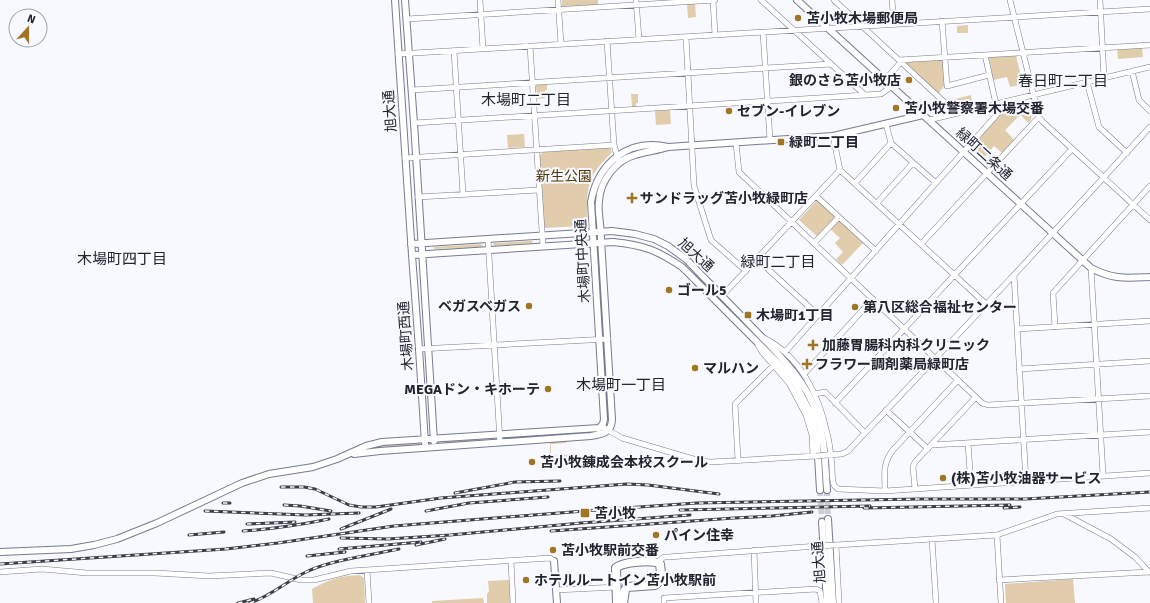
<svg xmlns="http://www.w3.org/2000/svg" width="1150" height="603" font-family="Signika,'Noto Sans JP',sans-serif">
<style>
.green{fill:#e1ccab}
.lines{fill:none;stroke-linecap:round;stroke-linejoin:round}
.tertiary-tunnel{stroke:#ccced4;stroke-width:6;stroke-dasharray:6 3;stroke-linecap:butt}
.minor-casing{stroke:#757b91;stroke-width:6}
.tertiary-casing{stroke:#757b91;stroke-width:8}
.primary-casing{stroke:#757b91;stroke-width:10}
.minor{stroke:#fff;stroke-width:5}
.tertiary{stroke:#fff;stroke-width:6}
.primary{stroke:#fff;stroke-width:8}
.rail-casing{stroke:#3b3e46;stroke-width:3}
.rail{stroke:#f7f9fe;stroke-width:1.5;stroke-dasharray:4.5;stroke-linecap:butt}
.minor-bridge-casing{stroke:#757b91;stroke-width:6;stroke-linecap:butt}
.minor-bridge{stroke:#fff;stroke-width:5}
.poi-dot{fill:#a07625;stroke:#f7f9fe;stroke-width:1.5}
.labels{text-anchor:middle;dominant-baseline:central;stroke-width:4;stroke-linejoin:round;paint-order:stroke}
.poi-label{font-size:14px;font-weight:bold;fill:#21242d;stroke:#f7f9fe;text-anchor:start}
.street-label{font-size:14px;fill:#21242d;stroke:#f7f9fe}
.park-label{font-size:14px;fill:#513805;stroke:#f7f9fe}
.neighbourhood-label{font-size:15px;fill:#21242d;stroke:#f7f9fe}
</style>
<rect width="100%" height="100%" fill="#f7f9fe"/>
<path class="green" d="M562,0H598V5L562,7Z
M695,3L696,17L688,18L687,4Z
M968,25V33H957V26Z
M1142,47L1143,57L1118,59L1117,48Z
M1014,55L1016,56L1023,84L1010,87L1007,77L993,80L989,57Z
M944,59L945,85L938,94L906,64L907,61Z
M536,85H547V90H545V98L537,99Z
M631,94H638V103H636V107H632Z
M971,95L973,106L958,110L947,101Z
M1025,100L1027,101C1029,108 1034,116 1029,123L1020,115L1005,130L1014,140L1002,153L994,146L984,158L971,146L1009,104Z
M670,110L671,124L656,125L655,111Z
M524,134L525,147L508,148L507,135Z
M608,148L611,149L612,152C607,158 601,163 597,169C585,184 587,204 587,222L584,226L542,228L538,157L543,152Z
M817,200L836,217L818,237L799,220Z
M839,220L863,243L842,265L836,259L843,252L835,243L840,238L830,229Z
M532,241L533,242L532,243L495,246L493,244L494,243Z
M481,244L483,246L481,247L434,249V247Z
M598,255H600L604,328H602Z
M603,348H605L608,417H607Z
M589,432V433L513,439V437Z
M494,437V440L444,443L443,441Z
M554,440H568L566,443L551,444V456L569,455L568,461L566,462L554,463L550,459V442Z
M420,443L421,444L420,445L381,447L364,449L381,445Z
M360,575L364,578L365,603H313L312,589C331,579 338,576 360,575Z
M1073,579L1075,603H1006L1005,584Z
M509,580L510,603H487V594L489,591L488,581Z
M483,598L484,603H432V601Z"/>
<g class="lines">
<path class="tertiary-tunnel" d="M820,490L822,522
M827,490L828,519"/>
<defs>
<path id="minor" d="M480,0L483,49
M558,0L561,44
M636,0L639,39
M713,0L715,35
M761,0L865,95
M834,0L956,113
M892,0L894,24
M1010,0L1039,117L1043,122L1150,220
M1100,0L1104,78
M407,19L715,0
M942,21L947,86L989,75
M763,32L770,140
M686,37L694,186L711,240L746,271
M607,41L614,145L619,162
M530,46L543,246
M454,51L463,194
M398,54L1150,9
M985,55L996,104
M899,60L1150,45
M1132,71L1139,100L1150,111
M885,80L901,62
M1087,82L1099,127L1127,153
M412,90L831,64
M929,120L1150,67
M414,123L881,94L892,86
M886,124L891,143L936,183
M833,136L840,170L986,304
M736,143L739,172L982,403L988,405L1150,396
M405,158L614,145
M855,183L891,143
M816,196L876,251
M418,197L539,190
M877,203L913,163
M488,239L500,442
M814,243L839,217
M921,244L1039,117
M757,259L818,315
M1091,268L1103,475
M1014,275L1026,482
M722,296L840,170
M1055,327L1053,293L1150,186
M1017,329L1150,321
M764,338C800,356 819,395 827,433C830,444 831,455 832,466C832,472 832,480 834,485C835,487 836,487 838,489L885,491L1150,473
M758,345L762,352L789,383L806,415L812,435L813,456
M419,349L608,339
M785,352L1009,101
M1019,369L1150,361
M804,374L873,299
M815,394L825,392L865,433
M835,403L1072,149
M886,410L928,449
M601,426L622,438L700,461L711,462L816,456
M968,443L971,485
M932,445L1150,432
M828,455L842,454L848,451L1014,275L1150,127
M738,460L735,404L774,365
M915,489L913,467L915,462L976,397
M885,491C885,474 882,466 892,451L958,380
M1064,514L1111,539L1135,557L1149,572
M997,535L1001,603
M932,539L936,603
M754,550L756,603
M511,561L513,603
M658,562L664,557H668L818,546
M367,570L369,603
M0,572L42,569L87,573H155L209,576L271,573L301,580H314L351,571L550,558L554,561
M999,580L1149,572
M556,590L617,587
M664,603V598L816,589L820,591L822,603
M839,603L836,545L997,535L1057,514L1150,508"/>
<path id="tertiary" d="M395,0L412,255L613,242C643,245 657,250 682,267L778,363L794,381L811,414L817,439L820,490
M405,0L414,123L434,441
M797,0L1091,268C1114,280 1126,278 1150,277
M411,244L612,231L635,234L654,239L668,246L686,259C708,282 730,304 752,327C777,353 806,379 817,415C825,438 825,465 827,490
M412,255L419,349L425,443
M354,454L380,451L591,436C603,434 612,432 612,419L600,223C599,215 598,208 599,201C600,181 616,160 635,155C646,151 657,151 668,147
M828,519L833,603
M822,522L827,603
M0,552L71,549L94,545L117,539L157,523L242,483L269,474L313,467L337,459L366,446L382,442L599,428L603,424L604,419L591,202C598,163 628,138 668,147L833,136L923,115
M554,561L557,603"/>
<path id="primary" d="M617,603L616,568C622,562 653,559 660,564C661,573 663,580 655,585L627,587L625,590L623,603"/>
</defs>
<use href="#minor" class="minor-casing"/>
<use href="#tertiary" class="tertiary-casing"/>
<use href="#primary" class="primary-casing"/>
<use href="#minor" class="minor"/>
<use href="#tertiary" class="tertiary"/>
<use href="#primary" class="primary"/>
<defs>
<path id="rail" d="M281,487H304L315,489L349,505L361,507H376L441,498L627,484L648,485L719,494
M455,493L515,482L560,481
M223,503H230
M284,505L300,506L331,511
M864,508L1010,505
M1004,508L1020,507
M680,510L870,506
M205,511L306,515L359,513
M426,511L469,503L548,497
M247,524L295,522
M341,529L391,509
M243,531C272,529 300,525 329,519
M551,531L734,518L772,516L812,512
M189,535L224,532
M341,538L388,539L450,535L581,523L690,515
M416,545L445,539
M339,549L421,542
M307,556L345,552
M0,564L226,549L278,543L394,526L610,509L697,503L919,499H1025L1150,492
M238,603L254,599
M250,603C271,596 287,581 306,572C331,560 371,555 399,549"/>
</defs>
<use href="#rail" class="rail-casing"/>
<use href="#rail" class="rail"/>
<defs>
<path id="minor-bridge" d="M816,456L827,455
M818,546L836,545"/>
</defs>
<use href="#minor-bridge" class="minor-bridge-casing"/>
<use href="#minor-bridge" class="minor-bridge"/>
</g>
<g class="poi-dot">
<circle cx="798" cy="18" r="4"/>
<circle cx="909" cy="80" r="4"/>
<circle cx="896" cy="108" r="4"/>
<circle cx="729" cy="111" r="4"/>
<rect x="777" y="138" width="8" height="8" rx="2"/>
<path d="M630 192h4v4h4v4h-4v4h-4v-4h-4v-4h4z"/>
<circle cx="669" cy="290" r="4"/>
<circle cx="529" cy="306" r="4"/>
<circle cx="855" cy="307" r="4"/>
<rect x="744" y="311" width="8" height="8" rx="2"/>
<path d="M811 339h4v4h4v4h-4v4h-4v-4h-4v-4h4z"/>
<path d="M805 358h4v4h4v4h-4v4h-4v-4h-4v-4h4z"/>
<circle cx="695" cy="368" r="4"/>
<circle cx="548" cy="389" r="4"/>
<circle cx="532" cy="462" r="4"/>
<circle cx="943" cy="478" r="4"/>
<rect x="580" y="508" width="10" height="10" rx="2"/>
<circle cx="656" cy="535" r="4"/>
<circle cx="553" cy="550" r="4"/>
<circle cx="526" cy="580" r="4"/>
</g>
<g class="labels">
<g class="poi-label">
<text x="806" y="18">苫小牧木場郵便局</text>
<text x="901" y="80" text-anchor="end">銀のさら苫小牧店</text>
<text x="904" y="108">苫小牧警察署木場交番</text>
<text x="737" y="111">セブン-イレブン</text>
<text x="789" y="142">緑町二丁目</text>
<text x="640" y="198">サンドラッグ苫小牧緑町店</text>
<text x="677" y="290">ゴール5</text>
<text x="521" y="306" text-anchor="end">ベガスベガス</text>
<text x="863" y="307">第八区総合福祉センター</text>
<text x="756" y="315">木場町1丁目</text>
<text x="822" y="345">加藤胃腸科内科クリニック</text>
<text x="815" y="364">フラワー調剤薬局緑町店</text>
<text x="703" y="368">マルハン</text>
<text x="540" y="389" text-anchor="end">MEGAドン・キホーテ</text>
<text x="540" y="462">苫小牧錬成会本校スクール</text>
<text x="951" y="478">(株)苫小牧油器サービス</text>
<text x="594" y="513">苫小牧</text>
<text x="664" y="535">パイン住幸</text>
<text x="561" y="550">苫小牧駅前交番</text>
<text x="534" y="580">ホテルルートイン苫小牧駅前</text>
</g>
<g class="street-label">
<text transform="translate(390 111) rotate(-94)">旭大通</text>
<text transform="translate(984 154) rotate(42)">緑町二条通</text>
<text transform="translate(696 255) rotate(42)">旭大通</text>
<text transform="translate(583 261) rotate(-93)">木場町中央通</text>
<text transform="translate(406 336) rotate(-94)">木場町西通</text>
<text transform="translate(819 562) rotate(-94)">旭大通</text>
</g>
<g class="park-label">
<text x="564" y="176">新生公園</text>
</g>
<g class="neighbourhood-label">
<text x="1063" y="81">春日町二丁目</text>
<text x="526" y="100">木場町二丁目</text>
<text x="122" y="259">木場町四丁目</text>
<text x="778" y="262">緑町二丁目</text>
<text x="621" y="385">木場町一丁目</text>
</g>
</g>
<g transform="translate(28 28) rotate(21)"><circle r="19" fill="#f7f9fe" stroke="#a1a4aa"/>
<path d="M0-3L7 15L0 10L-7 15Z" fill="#a07625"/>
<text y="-6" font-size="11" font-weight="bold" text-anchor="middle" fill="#21242d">N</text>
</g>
</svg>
